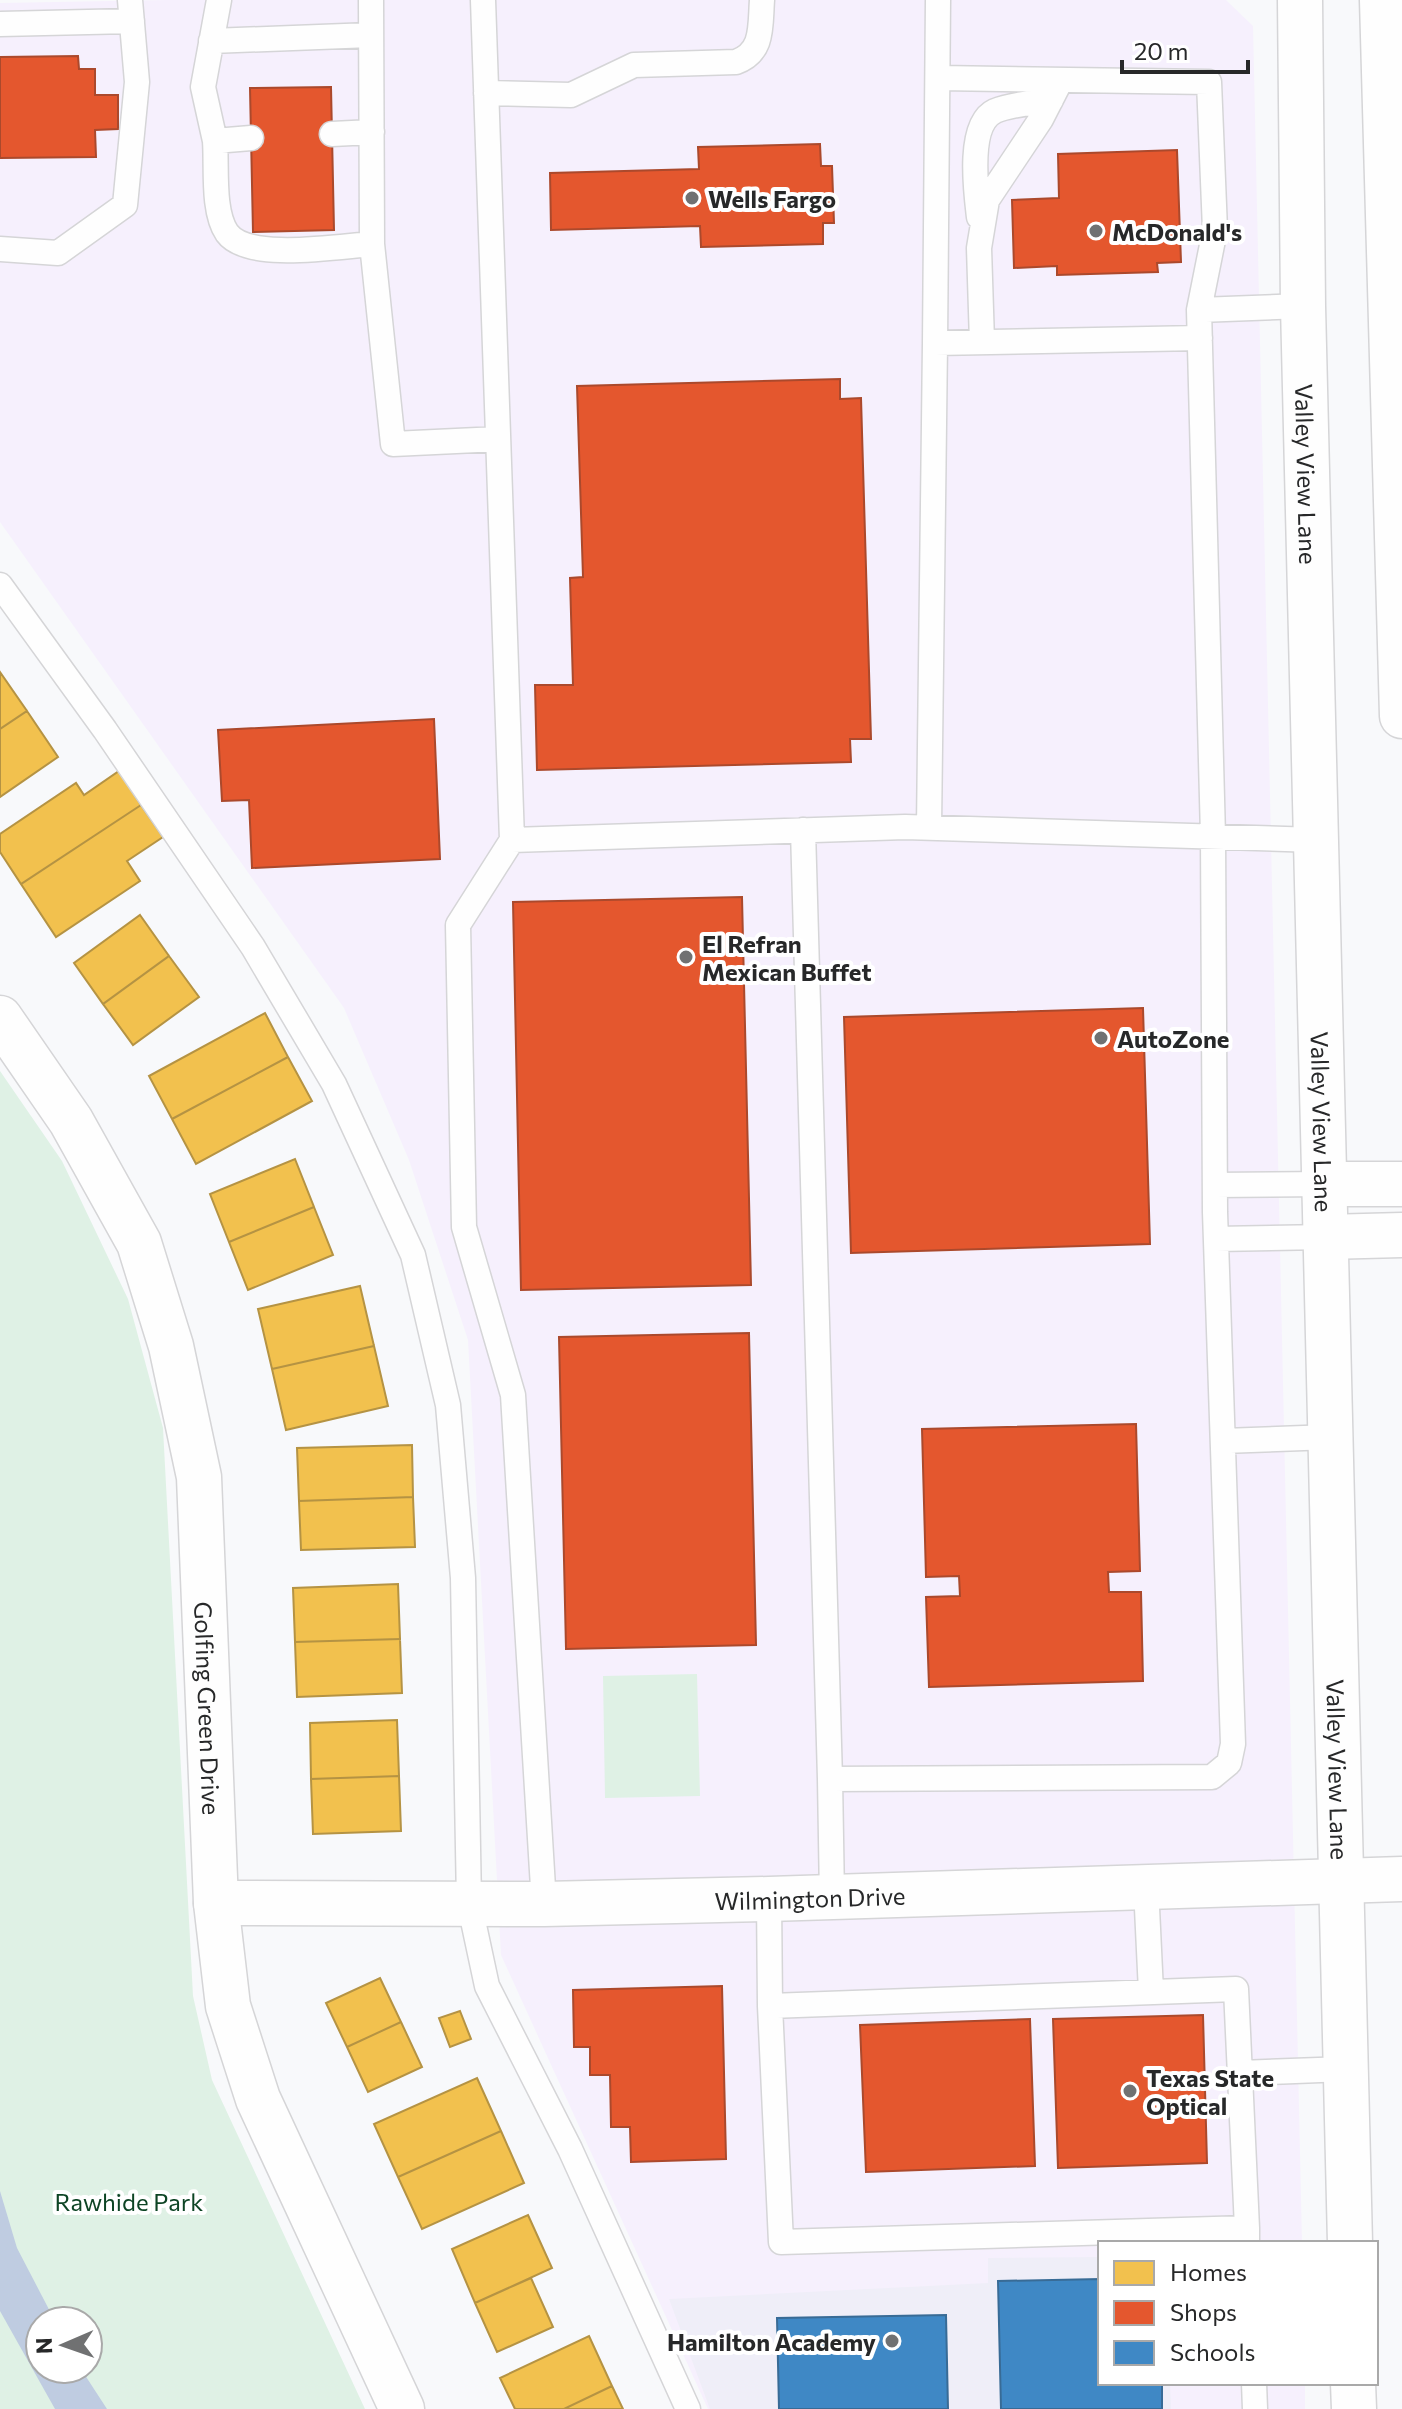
<svg xmlns="http://www.w3.org/2000/svg" width="1402" height="2409" font-family="Commissioner,sans-serif">
<style>
.commercial{fill:#f6f0fd}
.education{fill:#efeef8}
.green{fill:#dff1e5;fill-rule:evenodd}
.water{fill:#bfcce1}
.homes{fill:#f2c14e;stroke:#b59343;stroke-width:2}
.shops{fill:#e4572e;stroke:#ab492c;stroke-width:2}
.schools{fill:#3f88c5;stroke:#386b96;stroke-width:2}
.lines{fill:none;stroke-linecap:round;stroke-linejoin:round}
.service-casing{stroke:#d5d5d7;stroke-width:27}
.minor-casing{stroke:#d5d5d7;stroke-width:47}
.secondary-casing{stroke:#d5d5d7;stroke-width:47}
.service{stroke:#fefefe;stroke-width:24}
.minor{stroke:#fefefe;stroke-width:44}
.secondary{stroke:#fefefe;stroke-width:44}
.poi-dot{fill:#707172;stroke:#fff;stroke-width:3}
.labels{text-anchor:middle;dominant-baseline:central;stroke-width:8;stroke-linejoin:round;paint-order:stroke}
.poi-label{font-size:24px;font-weight:bold;fill:#272829;stroke:#fff;text-anchor:start}
.street-label{font-size:24px;fill:#272829;stroke:#fff}
.park-label{font-size:24px;fill:#0d4424;stroke:#fff}
</style>
<rect width="100%" height="100%" fill="#f8f9fb"/>
<path class="commercial" d="M167,0H1226L1253,26L1302,2243H1100V2383H1305V2409H708L501,1955L468,1340L409,1160L344,1008L0,522V3Z"/>
<path class="education" d="M1100,2257V2383H1170L1171,2409H710L669,2299L988,2283V2258Z"/>
<path class="green" d="M0,1071L62,1161L128,1299L163,1428L193,1996L212,2080L365,2409H0ZM40,2321H88V2369H40Z
M697,1674L700,1796L605,1798L603,1676Z"/>
<path class="water" d="M0,2191L17,2248L55,2321H40V2369H81L107,2409H55L0,2311Z"/>
<path class="homes" d="M0,672L27,711L0,729Z
M27,711L58,757L0,797V729Z
M119,771L141,805L21,884L0,852V834L76,783L84,795Z
M141,805L163,837L127,861L140,881L56,937L21,884Z
M140,915L169,956L103,1004L74,963Z
M169,956L199,997L133,1045L103,1004Z
M265,1013L288,1057L172,1119L149,1076Z
M288,1057L312,1101L196,1164L172,1119Z
M295,1159L314,1207L229,1242L210,1194Z
M314,1207L333,1255L248,1290L229,1242Z
M360,1286L374,1346L272,1369L258,1309Z
M374,1346L388,1406L286,1430L272,1369Z
M412,1445L413,1497L299,1501L297,1448Z
M413,1497L415,1547L301,1550L299,1501Z
M398,1584L400,1639L295,1642L293,1588Z
M400,1639L402,1693L297,1697L295,1642Z
M397,1720L399,1776L311,1779L310,1723Z
M399,1776L401,1831L313,1834L311,1779Z
M380,1978L401,2022L347,2047L326,2003Z
M460,2011L471,2039L450,2047L439,2018Z
M401,2022L422,2067L368,2092L347,2047Z
M477,2078L501,2131L398,2177L374,2124Z
M501,2131L524,2183L422,2229L398,2177Z
M528,2215L552,2268L475,2303L452,2249Z
M531,2278L553,2327L497,2352L475,2303Z
M589,2336L612,2386L564,2409H515L500,2378Z
M612,2386L623,2409H564Z"/>
<path class="shops" d="M78,56L79,69H95V95H118V129L95,130L96,157L0,158V57Z
M331,87L334,230L253,232L250,88Z
M820,144L821,166H832L834,223H823V244L701,247L700,226L551,230L550,173L699,169L698,147Z
M1177,150L1181,262L1157,263L1158,272L1057,275V266L1014,268L1012,200L1059,198L1058,154Z
M840,379V399L861,398L871,739H850L851,762L537,770L535,685H573L570,578L583,577L577,386Z
M434,719L440,859L252,868L249,800L222,801L218,730Z
M742,897L751,1285L521,1290L513,902Z
M1143,1008L1150,1244L851,1253L844,1017Z
M749,1333L756,1645L566,1649L559,1337Z
M1136,1424L1140,1571L1108,1572L1109,1592H1141L1143,1681L929,1687L926,1597L960,1596L959,1576L926,1577L922,1429Z
M722,1986L726,2159L631,2162L630,2127H611L610,2075H590V2047H574L573,1990Z
M1203,2015L1207,2163L1058,2168L1053,2019Z
M1030,2019L1035,2166L866,2172L860,2025Z"/>
<path class="schools" d="M1100,2279V2383H1162V2409H1001L998,2281Z
M946,2315L948,2409H779L777,2318Z"/>
<g class="lines">
<defs>
<path id="service" d="M219,0L203,87L215,141L251,138
M371,0L372,244L393,444L498,439
M483,0L512,840L905,827L1316,840
M938,0L935,343L1200,338
M0,24L132,21
M211,41L371,35
M940,78L1209,82L1215,230L1199,310
M486,93L571,95L634,65L736,62C764,52 760,26 762,0
M332,134L372,132
M215,141C217,167 212,211 227,233C248,262 340,246 372,244
M979,217C976,192 967,124 995,111C1011,104 1034,103 1051,100
M0,249L58,253L125,205L137,82L130,0
M982,342L979,248L987,200L1041,119L1061,80
M0,585L105,730L253,947L334,1084L413,1255L448,1405L463,1578L469,1902L487,1986L570,2149L688,2409
M929,827L935,343
M803,830L830,1779L1212,1777L1229,1763L1233,1744L1215,1212L1213,836L1199,310L1303,306
M512,840L458,925L464,1227L513,1395L544,1904
M1215,1185L1325,1184
M1216,1239L1326,1237
M1223,1441L1331,1437
M830,1779L832,1898
M1146,1887L1151,1992
M769,1899L770,2006
M1240,2073L1346,2069
M1247,2228L781,2242L770,2006L1236,1989L1247,2228V2243
M1254,2383L1255,2409"/>
<g id="minor">
<path id="s1" d="M0,1018L71,1121L139,1243L171,1346L199,1477L216,1903L228,2006L258,2099L402,2409"/>
<path id="s2" d="M216,1903L544,1904L769,1899L1402,1879"/>
</g>
<g id="secondary">
<path id="s3" d="M1300,0L1303,306L1350,2243"/>
<path d="M1382,0L1402,716"/>
<path d="M1325,1184H1402"/>
<path d="M1326,1237L1402,1235"/>
<path d="M1353,2383L1354,2409"/>
</g>
</defs>
<use href="#service" class="service-casing"/>
<use href="#minor" class="minor-casing"/>
<use href="#secondary" class="secondary-casing"/>
<use href="#service" class="service"/>
<use href="#minor" class="minor"/>
<use href="#secondary" class="secondary"/>
</g>
<g class="poi-dot">
<circle cx="692" cy="198" r="8"/>
<circle cx="1096" cy="231" r="8"/>
<circle cx="686" cy="957" r="8"/>
<circle cx="1101" cy="1038" r="8"/>
<circle cx="1130" cy="2091" r="8"/>
<circle cx="892" cy="2341" r="8"/>
</g>
<g class="labels">
<g class="poi-label">
<text x="708" y="198">Wells Fargo</text>
<text x="1112" y="231">McDonald's</text>
<text x="702" y="943">El Refran<tspan x="702" dy="28">Mexican Buffet</tspan></text>
<text x="1117" y="1038">AutoZone</text>
<text x="1146" y="2077">Texas State<tspan x="1146" dy="28">Optical</tspan></text>
<text x="876" y="2341" text-anchor="end">Hamilton Academy</text>
</g>
<g class="street-label">
<text stroke="none"><textPath href="#s3" startOffset="474">Valley View Lane</textPath></text>
<text stroke="none"><textPath href="#s3" startOffset="1122">Valley View Lane</textPath></text>
<text stroke="none"><textPath href="#s1" startOffset="738">Golfing Green Drive</textPath></text>
<text stroke="none"><textPath href="#s3" startOffset="1770">Valley View Lane</textPath></text>
<text stroke="none"><textPath href="#s2" startOffset="594">Wilmington Drive</textPath></text>
</g>
<g class="park-label">
<text x="129" y="2201">Rawhide Park</text>
</g>
</g>
<rect x="1098" y="2241" width="280" height="144" fill="#ffffff" stroke="#a9a9a9" stroke-width="2"/>
<rect x="1114" y="2261" width="40" height="24" fill="#f2c14e" stroke="#a9a9a9" stroke-width="2"/>
<text x="1170" y="2281" font-size="24" fill="#272829">Homes</text>
<rect x="1114" y="2301" width="40" height="24" fill="#e4572e" stroke="#a9a9a9" stroke-width="2"/>
<text x="1170" y="2321" font-size="24" fill="#272829">Shops</text>
<rect x="1114" y="2341" width="40" height="24" fill="#3f88c5" stroke="#a9a9a9" stroke-width="2"/>
<text x="1170" y="2361" font-size="24" fill="#272829">Schools</text>
<g transform="translate(64 2345) rotate(268)"><circle r="38" fill="#ffffff" stroke="#a9a9a9" stroke-width="2"/>
<path d="M0-6L14 30L0 20L-14 30Z" fill="#707172"/>
<text y="-12" font-size="22" font-weight="bold" text-anchor="middle" fill="#272829">N</text>
</g>
<path d="M1122 60v12h126v-12" fill="none" stroke="#272829" stroke-width="4"/>
<text x="1134" y="60" font-size="24" fill="#272829" stroke="#ffffff" stroke-width="6" paint-order="stroke">20 m</text>
</svg>
